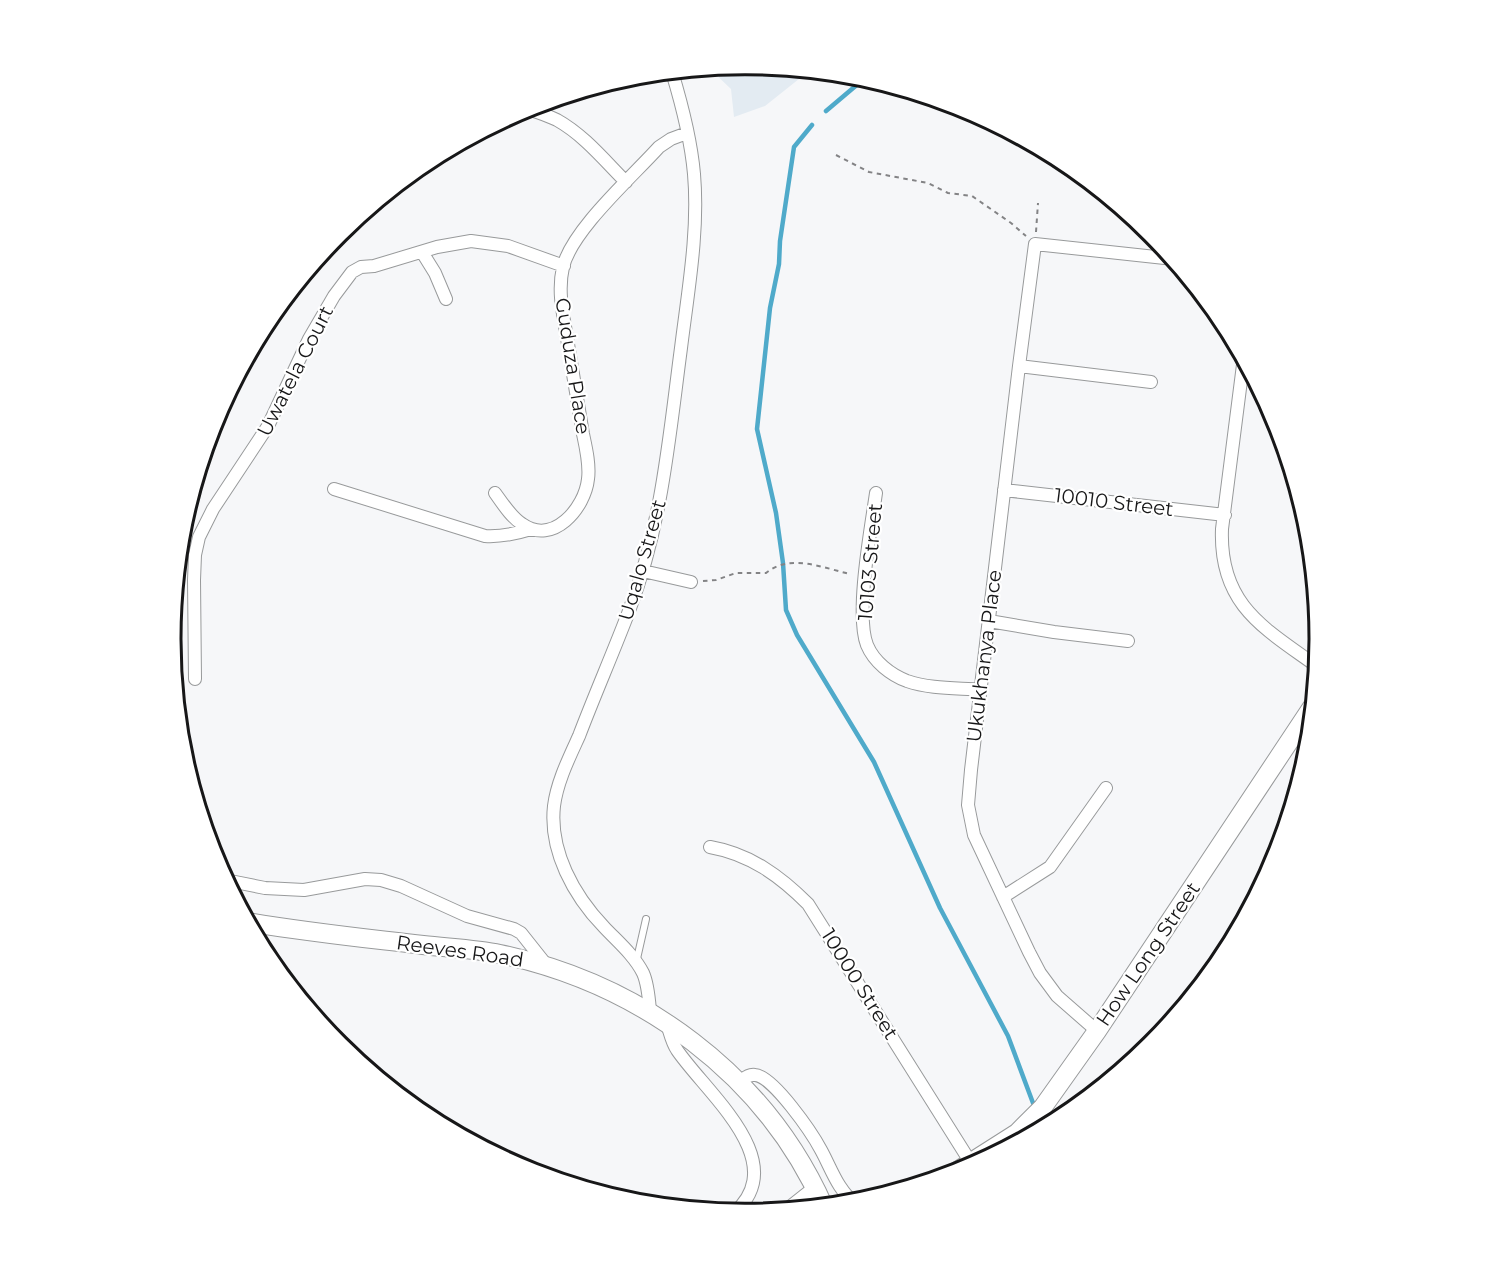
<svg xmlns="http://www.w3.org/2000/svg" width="1491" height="1279" font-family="Montserrat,sans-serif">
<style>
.built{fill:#e3ebf2}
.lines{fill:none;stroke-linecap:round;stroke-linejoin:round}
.stream{stroke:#4faaca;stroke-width:4.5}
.lane-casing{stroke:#989a9b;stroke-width:8}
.street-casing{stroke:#989a9b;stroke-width:14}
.secondary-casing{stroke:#989a9b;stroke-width:20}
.path{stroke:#838385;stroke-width:2;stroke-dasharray:4.5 4.5;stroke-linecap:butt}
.lane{stroke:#fff;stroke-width:6}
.street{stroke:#fff;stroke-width:12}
.secondary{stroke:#fff;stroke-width:18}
.labels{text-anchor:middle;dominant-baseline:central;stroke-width:4.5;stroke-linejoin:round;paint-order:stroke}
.street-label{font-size:20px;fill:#171718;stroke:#fff}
.rim{fill:none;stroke:#171718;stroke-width:3}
</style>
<rect width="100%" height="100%" fill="#f6f7f9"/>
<path class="built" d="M746,65L809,71L765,106L734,117L731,89L709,68Z"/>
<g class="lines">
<path class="stream" d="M826,111L865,78
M812,125L794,147L780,241L779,264L770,308L757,429L776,513L783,563L786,610L797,635L874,762L940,908L1008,1036L1033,1103
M1048,1124L1049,1126"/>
<defs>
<path id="lane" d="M636,963L646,919"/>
<path id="street" d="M526,108C536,112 547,115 557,120C584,135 605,161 626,182
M422,252L435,273L446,299
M1244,357L1222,529C1219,605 1264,628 1318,667
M1019,366L1151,382
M334,489L485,536C501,537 515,534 531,529
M1004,490L1225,515
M495,493C503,504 511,517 522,524C553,546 585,508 588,479C590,465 586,448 583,434C578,404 573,374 568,344C564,318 557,293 563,267C572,230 632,177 659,147L671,139L687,133
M876,493C871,528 855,614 867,645C874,662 891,675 907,681C930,689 957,688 981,690
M643,571L691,582
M989,621L1054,632L1128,641
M195,679L194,580L195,555L199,537L213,509L268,426L309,339L334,296L352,272L361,267L374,266L437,247L471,241L508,246L564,266
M710,847C750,854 780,876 808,904L971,1163
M225,880L265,888L304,890L365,879L381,880L401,886L467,916L514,929L521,933L548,967
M1003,897L1050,867L1106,788
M650,1011C649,999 648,984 643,973C634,955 617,941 604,927C574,896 549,851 554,806C557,782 569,758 579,736C595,694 613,653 629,611C662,525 669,438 681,348C688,291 699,231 694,174C691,139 682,105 672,72
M667,1024C670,1033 672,1043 677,1050C706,1093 793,1161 734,1213
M1097,1031L1057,996L1040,973L1029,952L974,835L968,805L971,770L1019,366L1035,244L1174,259
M739,1082C744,1079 748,1074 755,1075C773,1076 812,1133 821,1150C831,1168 838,1191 856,1204
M786,1210L815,1187"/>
<path id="secondary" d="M248,922C306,932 365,938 423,945C449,948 475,949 500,954C641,984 765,1074 824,1207
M951,1175L1017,1133L1043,1107L1097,1031L1314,704"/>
</defs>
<use href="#lane" class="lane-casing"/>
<use href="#street" class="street-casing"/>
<use href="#secondary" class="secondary-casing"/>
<path class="path" d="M836,155L869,172L928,183L948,193L972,196L1011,223L1026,236
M1036,232L1038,203
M703,581L716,580L736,573H766C790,553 823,568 850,574"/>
<use href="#lane" class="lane"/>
<use href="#street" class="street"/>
<use href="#secondary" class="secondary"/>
</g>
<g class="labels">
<g class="street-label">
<text transform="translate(573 366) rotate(81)">Guduza Place</text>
<text transform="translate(295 371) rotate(-63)">Uwatela Court</text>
<text transform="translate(1114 502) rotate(7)">10010 Street</text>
<text transform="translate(642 560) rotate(-74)">Uqalo Street</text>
<text transform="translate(870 562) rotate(-85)">10103 Street</text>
<text transform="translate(984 656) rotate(-83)">Ukukhanya Place</text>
<text transform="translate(460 951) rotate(8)">Reeves Road</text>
<text transform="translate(1148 954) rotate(-56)">How Long Street</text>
<text transform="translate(860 984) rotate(58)">10000 Street</text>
</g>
</g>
<path d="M0 0H1491V1279H0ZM181 639a564 564 0 1 1 1128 0a564 564 0 1 1-1128 0Z" fill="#fff" fill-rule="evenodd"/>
<path class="rim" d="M181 639a564 564 0 1 1 1128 0a564 564 0 1 1-1128 0Z"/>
</svg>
